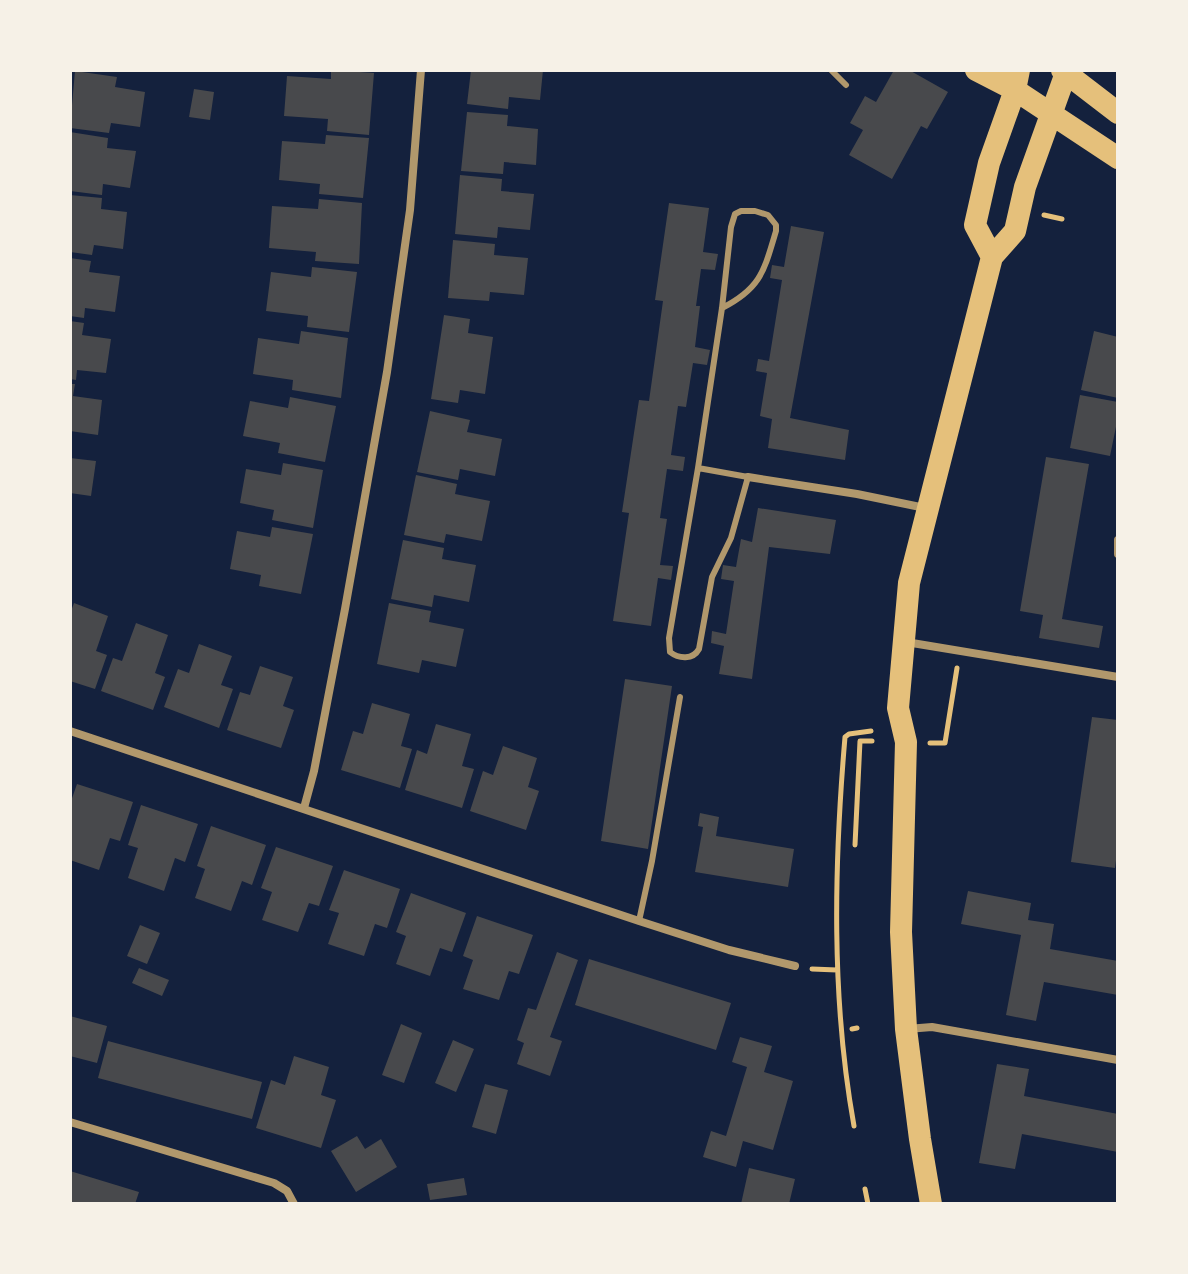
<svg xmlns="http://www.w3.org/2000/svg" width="1188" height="1274" font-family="Arial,sans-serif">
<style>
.building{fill:#48494c}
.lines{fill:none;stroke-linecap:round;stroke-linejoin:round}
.path{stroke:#e5c07b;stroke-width:5}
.service{stroke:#b1986c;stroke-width:6}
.minor{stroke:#b1986c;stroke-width:8}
.trunk{stroke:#e5c07b;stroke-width:22}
</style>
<rect width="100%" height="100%" fill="#14213d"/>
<path class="building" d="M331,70L374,73L369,135L327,131L328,119L284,116L287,76L331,79Z
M471,70H543L540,100L509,97L508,109L467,104Z
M894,70H909L948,92L927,129L921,126L892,179L849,155L863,130L850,123L865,96L876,102Z
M75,71L117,77L115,87L145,92L140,127L111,123L109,133L70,128Z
M194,89L214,92L210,120L189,117Z
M467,112L508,115L507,126L538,129L536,165L504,162L503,174L461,171Z
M70,132L108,138L107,148L136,151L130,188L103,184L102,195L70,191Z
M326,135L369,138L363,198L319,194L320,184L279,180L282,141L325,144Z
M460,175L502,179L501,191L534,194L530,230L498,227L497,238L455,234Z
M70,195L102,198L101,209L127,212L123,249L94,245L92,255L70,252Z
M319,199L362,203L359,264L315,261L316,252L269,248L272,206L318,209Z
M669,203L709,208L703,252L718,254L715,270L701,269L696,306H700L695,347L710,350L707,365L693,363L686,407L678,406L671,455L685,457L683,471L667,469L660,518L667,519L660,565L673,566L671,580L658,578L651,626L613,621L629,513L622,512L639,400L649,401L663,301L655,300Z
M791,226L824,232L790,418L849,430L845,460L768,448L772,419L760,416L767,373L756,371L758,359L769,361L782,280L770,278L772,265L784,267Z
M453,240L495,244L494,255L528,258L524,295L490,292L489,301L448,298Z
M70,258L91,261L89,272L120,276L115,312L85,308L84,318L70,316Z
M312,267L357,272L349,332L307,327L308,316L266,311L271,272L311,277Z
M444,315L470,319L468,333L493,337L485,394L460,390L458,403L431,399Z
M70,321L84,323L82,335L111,339L106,373L77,370L76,380L70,379Z
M301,331L348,338L341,398L292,390L293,380L253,374L258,338L299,344Z
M1094,331L1118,337V398L1081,390Z
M70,384H75L73,396L102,400L98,435L70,431Z
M1080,395L1118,402V417L1110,456L1070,448Z
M290,397L336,406L325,462L278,453L280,443L243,436L250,401L288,408Z
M430,411L470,420L467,432L502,439L495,476L460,469L458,480L417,472Z
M1046,457L1089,464L1062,619L1103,626L1099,648L1039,638L1043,615L1020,611Z
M70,458L96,461L91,496L70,493Z
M283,463L323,470L313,528L272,520L274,510L240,503L246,469L281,475Z
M416,475L457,484L455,494L490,501L482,541L446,534L444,543L404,535Z
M758,508L836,520L830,554L769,547L752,679L719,674L724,646L711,643L712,631L726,634L734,581L721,579L723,565L736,567L741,539L752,542Z
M272,527L313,534L301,594L259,586L261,575L230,569L237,531L270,537Z
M403,540L444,548L442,559L476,565L469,602L434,595L432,607L391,599Z
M74,603L108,616L96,651L107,655L95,689L70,681V614Z
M389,603L431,611L429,622L464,629L456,667L422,660L419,673L377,664Z
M136,623L168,635L155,673L165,677L153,710L101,691L113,658L122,661Z
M199,644L232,656L221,685L233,689L219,728L164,707L178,669L189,673Z
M260,666L293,677L283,706L294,710L281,748L227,730L240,692L250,695Z
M625,679L672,686L648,849L601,841Z
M372,703L410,714L401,746L412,749L400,788L341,770L353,731L363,734Z
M1092,717L1118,720V845L1115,868L1071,862Z
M436,724L471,734L462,766L474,769L462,808L405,790L417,750L427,754Z
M503,746L537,758L528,787L539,791L526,830L470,811L483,771L493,775Z
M77,784L133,802L120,841L110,838L99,870L70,860L72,828L70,827V804Z
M141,805L198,824L185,862L175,858L164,891L128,878L138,848L128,845Z
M700,813L719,817L716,836L794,849L788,887L695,872L703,827L698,826Z
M211,826L266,845L252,885L242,881L231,911L195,898L205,869L197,866Z
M276,847L333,866L319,906L309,903L298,932L262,920L272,892L261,888Z
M344,870L400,889L387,928L375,924L364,956L328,944L339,913L329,910Z
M968,891L1031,903L1028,920L1054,924L1050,949L1118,961V995L1044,982L1036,1021L1006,1015L1021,935L961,924Z
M411,893L466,913L452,952L440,948L430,976L396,964L406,936L396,932Z
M477,916L533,935L519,974L509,971L499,1000L463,989L473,960L463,956Z
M140,925L160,933L147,964L127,956Z
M557,952L578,960L550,1037L562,1041L550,1076L517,1064L524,1043L517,1040L528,1008L536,1010Z
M589,959L731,1003L716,1050L575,1005Z
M139,968L169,980L162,996L132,983Z
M70,1016L107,1026L97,1063L70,1056Z
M401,1024L422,1033L404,1083L382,1075Z
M740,1037L772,1046L764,1072L793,1081L773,1150L743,1141L736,1167L703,1157L711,1131L726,1136L747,1067L732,1062Z
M453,1040L474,1049L456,1092L435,1083Z
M108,1041L262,1082L252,1119L98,1078Z
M294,1056L329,1067L321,1095L336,1100L321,1148L256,1128L271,1080L285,1085Z
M997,1064L1029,1069L1024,1096L1118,1114V1152L1022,1134L1015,1169L979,1163Z
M485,1084L508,1090L496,1134L472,1127Z
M357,1136L365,1149L381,1139L397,1167L356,1192L331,1151Z
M749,1168L795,1179L789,1204H741Z
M70,1171L139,1192L135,1204H70Z
M464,1178L467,1195L430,1200L427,1184Z"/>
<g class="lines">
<path class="path" d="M1044,215L1062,219
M930,743H945L957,668
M855,845L860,741H872
M812,969L837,970
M852,1029L857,1028
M854,1126C831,998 834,866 845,737L849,734L871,731
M865,1189L868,1204"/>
<path class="service" d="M831,70L846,85
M698,468L669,638L670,652C679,659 693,660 699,649L712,577L731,538L748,477L698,468L722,308L731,227L735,214L741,211H755L768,215L776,225V231C764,271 761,288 722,308
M639,921L652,861L680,697"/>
<path class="minor" d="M748,477L857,494L925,508
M1118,540V554
M906,642L1118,677
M70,731L639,921L729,950L795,966
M304,808L314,771L345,609L387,372L410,210L421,70
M907,1029L932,1027L1118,1060
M70,1122L274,1183L287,1191L294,1204"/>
<path class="trunk" d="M976,70L1011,88
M1001,70L1015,90L1118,158
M1062,70L1118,113
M992,257L975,225L989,163L1015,90L1019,70
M931,1204L920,1139L906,1029L901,932L906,742L898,708L909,583L992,257L1015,231L1025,187L1067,70"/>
</g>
<rect width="1188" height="1274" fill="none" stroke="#f6f1e7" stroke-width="144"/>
</svg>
